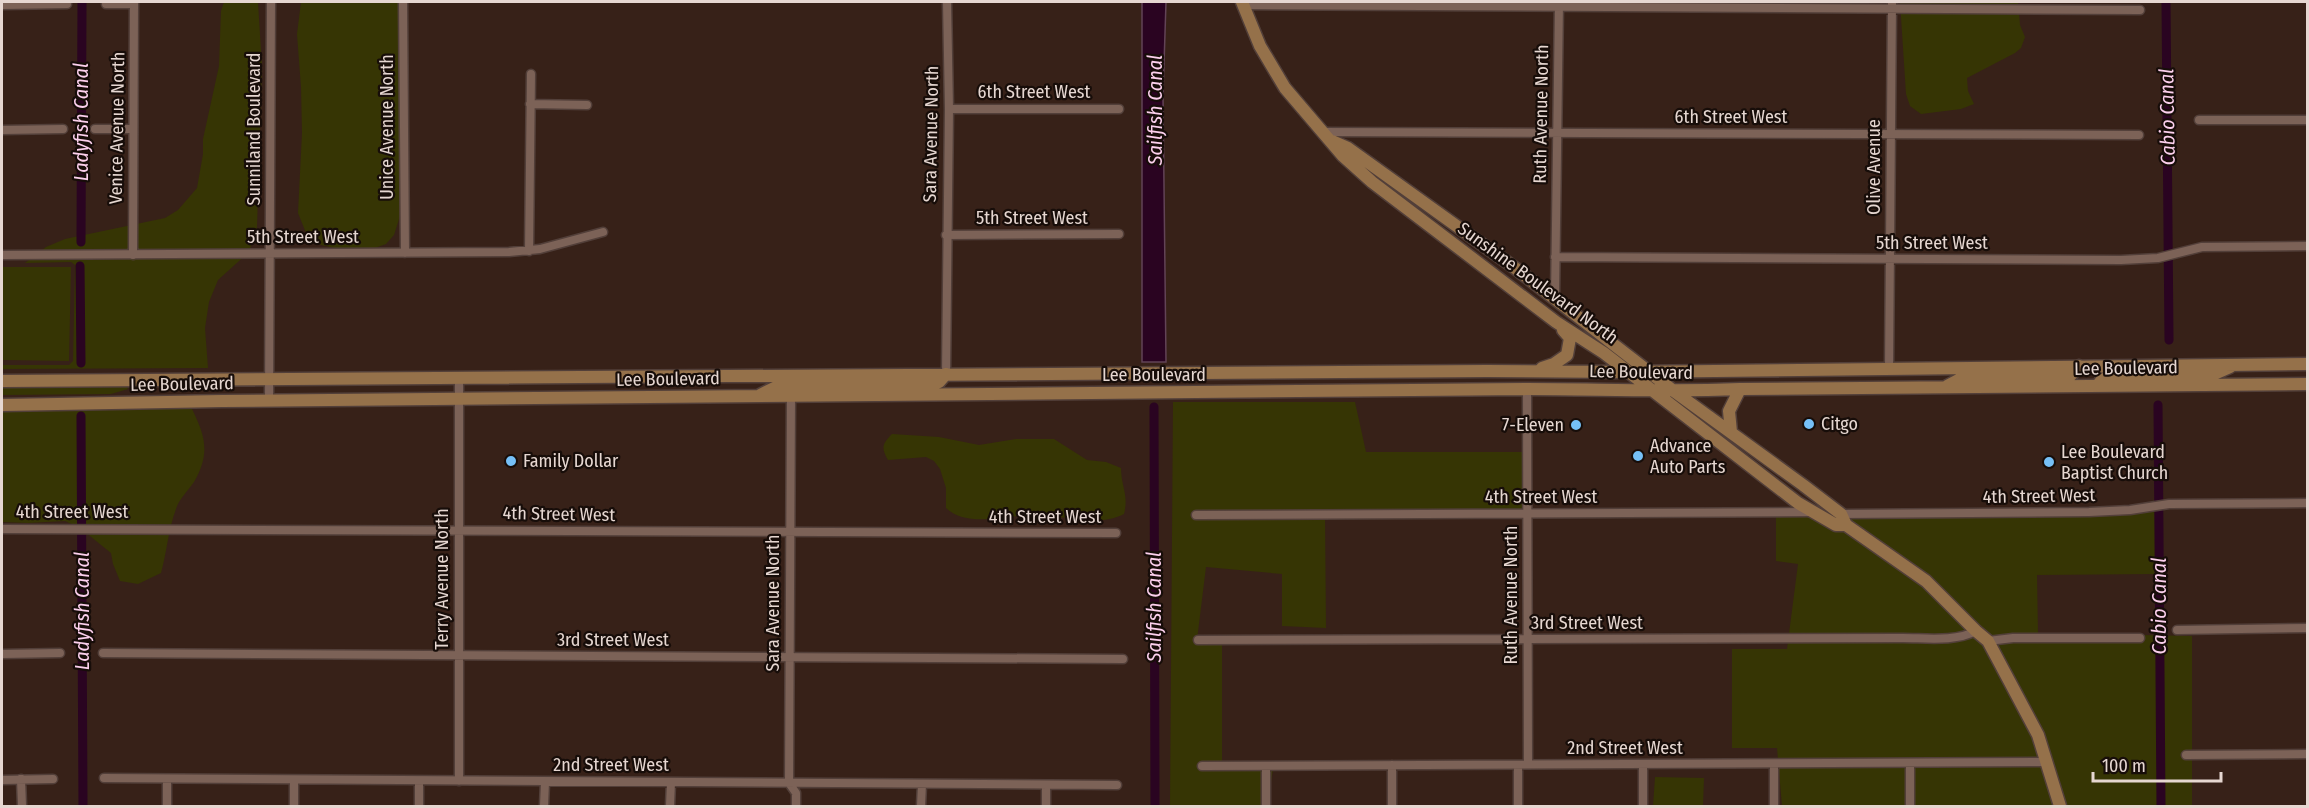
<svg xmlns="http://www.w3.org/2000/svg" width="2309" height="808" font-family="'Fira Sans Condensed',sans-serif">
<style>
.green{fill:#363504}
.water{fill:#2a0421;stroke:#624356;stroke-width:1.5}
.lines{fill:none;stroke-linecap:round;stroke-linejoin:round}
.canal{stroke:#2a0421;stroke-width:9}
.street-casing{stroke:#523f39;stroke-width:11}
.secondary-casing{stroke:#523f39;stroke-width:15}
.street{stroke:#7c6257;stroke-width:8}
.secondary{stroke:#95714a;stroke-width:12}
.poi-dot{fill:#76c0f7;stroke:#170d09;stroke-width:2}
.labels{text-anchor:middle;dominant-baseline:central;stroke-width:4.5;stroke-linejoin:round;paint-order:stroke}
.street-label{font-size:18px;fill:#e6d7d1;stroke:#170d09}
.poi-label{font-size:18px;fill:#e6d7d1;stroke:#170d09;text-anchor:start}
.water-label{font-size:20px;font-style:italic;fill:#fcd0ed;stroke:#170d09}
</style>
<rect width="100%" height="100%" fill="#372118"/>
<path class="green" d="M224,2H258L262,67L257,227L249,252L218,280L209,302L205,328L208,368L2,369V365H69L73,361L75,265L71,262L25,263L46,247L65,239L165,218L178,210L197,188L203,154V139L219,66L221,11Z
M301,2H399L401,213L394,235L386,244L372,249L344,250L321,245L306,233L298,213L302,133L301,87L297,34Z
M1900,2H2018L2020,25L2025,37L2021,48L2015,53L1967,78L1968,91L1974,104L1961,109L1921,114L1910,106L1906,94Z
M2,267H71L69,361L2,360Z
M127,387L128,389L111,394L2,395V388Z
M1173,402H1355L1366,452H1528L1527,512L1325,515L1326,628L1282,626V574L1206,567L1197,640H1222V764L1273,770L1267,806H1170Z
M191,407C205,435 211,453 194,482C188,491 179,499 176,509C168,530 167,552 161,573L138,584L120,581L113,564L111,553L80,528L65,521L28,523L2,522V410Z
M892,434L939,437L979,445L1016,439H1054L1087,460L1106,462L1121,468C1121,486 1129,495 1124,514C1097,528 1064,515 1036,515C1010,514 968,529 946,508V488L940,469L934,461L926,457L888,460C881,448 882,444 892,434Z
M2157,506L2156,574L2037,575L2038,633L2192,636V806H2064L2059,784L1978,628L1929,577L1851,523L1846,514L1868,512Z
M1776,511H1802L1846,531L1924,585L1985,644L2034,737L2055,806H1782L1777,748H1732V649H1787L1798,564L1776,561Z
M1655,777L1704,778L1703,806H1653Z"/>
<path class="water" d="M1142,2H1166L1163,96L1166,362H1142Z"/>
<g class="lines">
<path class="canal" d="M2166,2L2169,340
M81,242L82,2
M80,266L81,363
M2158,405L2161,806
M1154,407L1155,806
M81,416L83,806"/>
<defs>
<path id="street" d="M403,2L405,253
M106,4H134
M2,5L67,4
M1243,5L2140,10
M530,104L587,105
M949,109H1119
M2199,120H2308
M95,129H133
M2,130L63,129
M1322,132L2139,135
M946,235L1119,234
M529,251L531,74
M2,255L509,252L540,249L603,232
M133,255L134,2
M1555,257L2121,260L2158,258L2202,247L2308,246
M1555,298L1559,2
M1889,368L1892,2
M946,374L949,109L947,2
M1527,389L1528,764
M791,397L789,783L796,793V806
M269,400L271,2
M1841,514L2089,512L2130,510L2169,504L2308,503
M1196,515L1813,512
M2,529L1116,533
M2177,630L2308,628
M1198,640L1903,638C1926,638 1955,642 1976,631
M1988,641L2013,638H2140
M103,653L1123,659
M2,654L60,653
M2186,755L2308,754
M1910,764V806
M1392,765V806
M1643,765V806
M1202,766L2048,762
M1266,766V806
M104,778L1117,785
M21,779L22,806
M2,780L53,779
M419,781V806
M459,781V378
M1046,785V806
M167,806V779
M294,806V780
M544,806L545,782
M670,806L671,782
M921,806L922,784
M1518,806V765
M1774,806V764"/>
<path id="secondary" d="M1242,2L1260,46L1285,88L1343,156L1372,182L1556,322L1604,353L1798,503L1836,525H1846
M1332,141L1348,148L1515,268L1675,392L1803,485L1841,514L1846,525L1926,581L1976,631L1988,641L2038,735L2060,806
M1542,368L1554,364L1567,355L1570,338L1563,330
M2,381L1487,371L1628,372L2308,364
M1947,386L1962,378L2070,376L2079,366
M2097,386L2101,381L2108,377L2212,375L2230,367
M760,395L778,386L933,384L939,382L946,374
M2,405L222,401L1527,389C1598,389 1669,392 1740,389L2308,384
M1731,432L1729,411L1740,389"/>
</defs>
<use href="#street" class="street-casing"/>
<use href="#secondary" class="secondary-casing"/>
<use href="#street" class="street"/>
<use href="#secondary" class="secondary"/>
</g>
<g class="poi-dot">
<circle cx="1809" cy="424" r="6"/>
<circle cx="1576" cy="425" r="6"/>
<circle cx="1638" cy="456" r="6"/>
<circle cx="511" cy="461" r="6"/>
<circle cx="2049" cy="462" r="6"/>
</g>
<g class="labels">
<g class="street-label">
<text x="1034" y="92">6th Street West</text>
<text transform="translate(1541 114) rotate(-89)">Ruth Avenue North</text>
<text x="1731" y="117">6th Street West</text>
<text transform="translate(387 127) rotate(-90)">Unice Avenue North</text>
<text transform="translate(117 128) rotate(-89)">Venice Avenue North</text>
<text transform="translate(254 129) rotate(-90)">Sunniland Boulevard</text>
<text transform="translate(931 134) rotate(-89)">Sara Avenue North</text>
<text transform="translate(1874 167) rotate(-90)">Olive Avenue</text>
<text x="1032" y="218">5th Street West</text>
<text x="303" y="237">5th Street West</text>
<text x="1932" y="243">5th Street West</text>
<text transform="translate(1538 283) rotate(36)">Sunshine Boulevard North</text>
<text transform="translate(2126 368) rotate(-1)">Lee Boulevard</text>
<text transform="translate(1641 372) rotate(1)">Lee Boulevard</text>
<text x="1154" y="375">Lee Boulevard</text>
<text transform="translate(668 379) rotate(-1)">Lee Boulevard</text>
<text transform="translate(182 384) rotate(-1)">Lee Boulevard</text>
<text transform="translate(2039 496) rotate(-1)">4th Street West</text>
<text x="1541" y="497">4th Street West</text>
<text x="72" y="512">4th Street West</text>
<text transform="translate(559 514) rotate(1)">4th Street West</text>
<text x="1045" y="517">4th Street West</text>
<text transform="translate(442 579) rotate(-90)">Terry Avenue North</text>
<text transform="translate(1511 595) rotate(-90)">Ruth Avenue North</text>
<text transform="translate(773 603) rotate(-90)">Sara Avenue North</text>
<text x="1587" y="623">3rd Street West</text>
<text x="613" y="640">3rd Street West</text>
<text x="1625" y="748">2nd Street West</text>
<text x="611" y="765">2nd Street West</text>
</g>
<g class="poi-label">
<text x="1821" y="424">Citgo</text>
<text x="1564" y="425" text-anchor="end">7-Eleven</text>
<text x="1650" y="446">Advance<tspan x="1650" dy="21">Auto Parts</tspan></text>
<text x="2061" y="452">Lee Boulevard<tspan x="2061" dy="21">Baptist Church</tspan></text>
<text x="523" y="461">Family Dollar</text>
</g>
<g class="water-label">
<text transform="translate(1155 110) rotate(-90)">Sailfish Canal</text>
<text transform="translate(2167 117) rotate(-91)">Cabio Canal</text>
<text transform="translate(81 122) rotate(-90)">Ladyfish Canal</text>
<text transform="translate(2159 606) rotate(-90)">Cabio Canal</text>
<text transform="translate(1154 607) rotate(-90)">Sailfish Canal</text>
<text transform="translate(82 611) rotate(-90)">Ladyfish Canal</text>
</g>
</g>
<rect width="2309" height="808" fill="none" stroke="#e6d7d1" stroke-width="6"/>
<path d="M2093 772v9h128v-9" fill="none" stroke="#e6d7d1" stroke-width="3"/>
<text x="2102" y="772" font-size="18" fill="#e6d7d1" stroke="#170d09" stroke-width="4.5" paint-order="stroke">100 m</text>
</svg>
